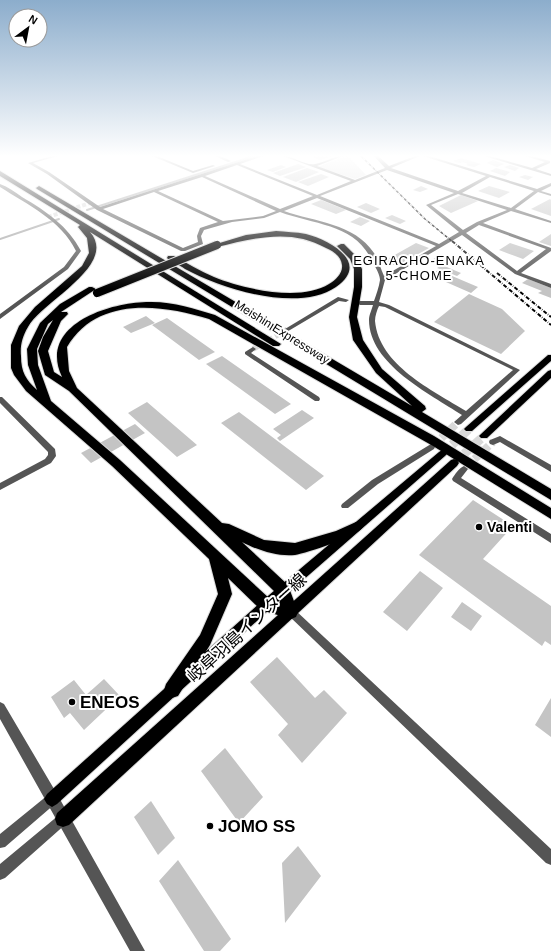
<svg xmlns="http://www.w3.org/2000/svg" width="551" height="951" font-family="Helvetica,'Noto Sans JP',sans-serif">
<style>
.green{fill:#dcdcdc}
.lines{fill:none;stroke-linecap:round;stroke-linejoin:round}
.stream{stroke:#a3a3a3;stroke-width:2}
.building{fill:#c4c4c4}
.minor-tunnel-far2{stroke:#d9d9d9;stroke-width:4;stroke-dasharray:4 2;stroke-linecap:butt}
.minor-tunnel-far1{stroke:#d9d9d9;stroke-width:5.5;stroke-dasharray:5.5 3;stroke-linecap:butt}
.minor-tunnel{stroke:#d9d9d9;stroke-width:8;stroke-dasharray:8 3.5;stroke-linecap:butt}
.primary-tunnel{stroke:#d9d9d9;stroke-width:9;stroke-dasharray:9 4.5;stroke-linecap:butt}
.primary-casing{stroke:#dbdbdb;stroke-width:2}
.motorway-casing{stroke:#dbdbdb;stroke-width:2}
.minor{fill:#555;fill-rule:evenodd}
.tertiary{fill:#555;fill-rule:evenodd}
.primary{fill:#000;fill-rule:evenodd}
.motorway{fill:#000;fill-rule:evenodd}
.rail-far1{stroke:#000;stroke-width:1.5;stroke-dasharray:3 1 0.5 1;stroke-linecap:butt}
.rail{stroke:#000;stroke-width:2;stroke-dasharray:4 1.5 0.5 1.5;stroke-linecap:butt}
.motorway-bridge-casing{stroke:#dbdbdb;stroke-width:10;stroke-linecap:butt}
.motorway-bridge{stroke:#000;stroke-width:8}
.poi-dot{fill:#000;stroke:#fff;stroke-width:1.5}
.labels{text-anchor:middle;dominant-baseline:central;stroke-width:4;stroke-linejoin:round;paint-order:stroke}
.far-street-label{font-size:12px;fill:#000;stroke:#fff}
.far-neighbourhood-label{font-size:13px;letter-spacing:1px;fill:#000;stroke:#fff}
.poi-label{font-size:14px;font-weight:bold;fill:#000;stroke:#fff;text-anchor:start}
.near-street-label{font-size:17px;fill:#000;stroke:#fff}
.near-poi-label{font-size:17px;font-weight:bold;fill:#000;stroke:#fff;text-anchor:start}
</style>
<rect width="100%" height="100%" fill="#fff"/>
<path class="green" d="M345,156H348L366,175L355,179L318,167Z"/>
<g class="lines">
<path class="stream" d="M87,210L254,156
M0,239L59,219"/>
</g>
<path class="building" d="M316,156H332L320,160L312,157Z
M461,158L481,164L474,167L466,165L468,164L463,162L460,163L453,161Z
M493,160L504,164L497,167L487,163Z
M298,164L306,167L280,176L273,173Z
M281,165L286,167L273,172L267,170Z
M510,165L519,168L515,171L504,167Z
M307,168L319,172L296,182L283,177Z
M496,168L510,172L505,176L490,171Z
M321,174L329,177L308,186L298,182Z
M525,175L533,177L528,180L519,177Z
M421,186L428,189L420,192L413,190Z
M489,186L510,192L499,198L478,191Z
M461,195L478,201L451,213L439,206Z
M550,199L551,200V216L531,209Z
M321,200L346,210L336,214L311,204Z
M366,203L380,209L371,213L357,207Z
M392,215L406,221L400,224L385,218Z
M360,217L370,221L361,226L350,222Z
M551,234V246L539,242Z
M416,243L429,248L397,266L384,261Z
M510,243L534,251L523,259L499,250Z
M439,255L452,261L446,265L432,260Z
M442,265L461,273L457,276L437,268Z
M438,270L478,287L471,293L430,275Z
M528,279L551,288V298L538,293L542,291L522,283Z
M469,294L502,309L525,331L501,354L434,322Z
M146,316L155,323L131,333L123,327Z
M167,318L215,352L199,360L152,325Z
M222,356L291,404L275,414L206,364Z
M147,402L197,445L177,457L128,413Z
M302,410L314,418L280,441L277,438L281,435L273,429Z
M239,412L324,476L306,490L221,423Z
M135,424L145,433L91,463L81,453Z
M473,500L513,526L483,559L551,606V645L545,641L542,646L419,555Z
M420,571L443,588L407,631L383,612Z
M462,602L482,616L471,631L451,617Z
M277,657L315,698L324,690L347,713L302,763L278,735L288,724L250,682Z
M104,679L120,696L84,730L70,713L64,718L51,697L74,680L86,695Z
M551,698V737L535,725Z
M225,748L263,797L239,823L201,771Z
M151,801L175,838L158,855L134,817Z
M298,846L321,876L285,923L282,863Z
M178,860L231,939L220,951H204L159,881Z"/>
<g class="lines">
<path class="minor-tunnel-far2" d="M48,217L90,203"/>
<path class="minor-tunnel-far1" d="M253,349L288,329"/>
<path class="minor-tunnel" d="M433,446L458,422
M466,467L493,442"/>
<path class="primary-tunnel" d="M442,454L469,429
M454,463L484,436"/>
<defs>
<path id="primary" d="M548,355H551V361L472,431H466L464,429L466,427Z
M551,370V378L487,438H481L479,436L481,434L548,371Z
M442,450L445,452L447,454L445,456L270,609L57,804L52,807L47,804L44,799L47,794L262,601L439,452Z
M454,459L457,460L459,463L457,466L69,825L63,827L57,825L55,819L57,813L451,460Z"/>
<path id="motorway" d="M0,171L281,344L279,346H273L90,232C119,265 41,302 28,327C22,337 20,346 21,356C21,372 26,380 37,390L28,365L27,349L40,323L60,304L89,287H92L96,289L61,312H67L68,314L61,321L48,351L54,372L62,377C37,324 112,301 152,302C174,302 195,309 215,315L434,436L551,508V519L433,446L209,319C161,304 97,296 67,347L69,371L77,388L222,523L229,524L264,540L295,543L336,531L356,522L361,523L363,527C358,536 307,553 295,555C278,557 257,550 242,542L288,585L298,612L296,617L291,619L261,610L228,578L232,594L210,645L178,696L172,698L166,696L164,690L166,684L200,635L218,594L209,559L112,466L26,391L14,375L11,368V345L19,326L35,307L82,266L89,253L87,238L78,227L80,225L0,176ZM53,320L43,337L38,351L45,375L69,391L277,594L280,602L270,599L120,460L51,401L38,365L37,349L48,324Z
M39,186L412,406L376,373L353,340L349,317L354,287V269L350,259L337,246L341,244H344L356,256L362,269V287L357,317L363,340L382,369L425,406L426,409L422,412L551,489V500L37,189L36,188Z
M276,231C286,232 296,232 306,234C330,240 371,263 336,287C298,313 222,289 185,269C180,265 172,263 167,258L168,256H174C187,263 200,271 214,277C243,289 301,302 329,284C336,280 343,273 342,265C341,256 333,251 326,248C291,228 254,238 217,247L213,245L246,235Z"/>
</defs>
<use href="#primary" class="primary-casing"/>
<use href="#motorway" class="motorway-casing"/>
<path class="minor" d="M52,156H58L33,163L49,172L100,207L257,156H263L240,164L317,195L351,181L283,156C293,156 306,166 315,164C324,163 333,156 343,156L317,166L355,180L385,168L374,156H378L389,166L415,156H420L391,168L458,191L486,176L423,156H429L537,189L551,183V186L541,191L551,194V196L538,192L515,209L551,221V223L511,211L483,223L551,248V251L521,273L551,284V288L515,274L462,235L385,280L379,302L389,305L520,370L461,424L458,425L454,422L462,415C430,394 369,364 369,320C369,315 372,309 373,305H360L357,303L360,301H374C376,295 379,287 380,280C380,275 376,268 373,263C357,224 315,225 280,212L264,218L232,222L204,230L201,236L203,244L185,251H181L97,210L47,174L28,163ZM237,165L313,196L280,209L205,176ZM387,170L454,193L426,205L459,232L439,244L320,196ZM202,177L276,211L263,216L223,221L158,191ZM490,177L534,191L511,208L462,193ZM154,192L218,222L200,228L197,236L198,242L183,248L103,209ZM458,194L507,210L477,222L463,230L431,205ZM317,198L436,246L384,276C381,269 378,260 374,253C354,223 315,222 284,211ZM479,225L546,249L517,271L466,233ZM379,306L385,307L513,370L466,411C432,390 379,365 375,321C375,316 377,310 379,306Z
M152,156H157L193,171L213,165L215,166L193,173Z
M215,156H220L231,161L228,162Z
M484,156H490L532,168L545,162L525,156H531L550,161V163L536,169L551,174V176Z
M0,184C8,187 15,192 22,197C46,211 68,226 81,251L68,269L0,319V314L64,267L76,251C61,220 28,205 0,187Z
M338,297L349,300L346,302L339,301L290,330L288,331L285,329Z
M253,347L256,349L251,353L319,397L320,399L319,401H315L245,354V352Z
M0,397H2L55,449L56,456L51,463L0,490V483L45,459L48,455V452L0,403Z
M500,436L551,465V472L500,442L493,445L490,444L489,442L490,440Z
M431,444L435,447L434,449L378,484L348,508H342L341,506L342,504L372,480Z
M464,466L468,469L461,478L551,534V543L453,481L452,479C455,474 459,468 464,466Z
M0,702L4,704L57,794L145,951H130L0,719Z"/>
<path class="tertiary" d="M291,607L294,609L551,849V865L546,863L288,615L286,612L288,609Z
M52,793L56,795L58,799L56,803L5,847L0,848V834L48,795Z
M63,813L67,815L69,819L67,823L5,878L0,880V864L59,815Z"/>
<use href="#primary" class="primary"/>
<use href="#motorway" class="motorway"/>
<path class="rail-far1" d="M361,156L425,219L453,242"/>
<path class="rail" d="M452,241L551,325
M497,273L551,317"/>
<defs>
<path id="motorway-bridge" d="M97,293L217,245"/>
</defs>
<use href="#motorway-bridge" class="motorway-bridge-casing"/>
<use href="#motorway-bridge" class="motorway-bridge"/>
</g>
<linearGradient id="sky" x2="0" y2="1"><stop stop-color="#8cadcc"/><stop offset="0.54" stop-color="#fff"/><stop offset="1" stop-color="#fff" stop-opacity="0"/></linearGradient>
<rect width="551" height="289" fill="url(#sky)"/>
<g class="poi-dot">
<circle cx="479" cy="527" r="4"/>
<circle cx="72" cy="702" r="4"/>
<circle cx="210" cy="826" r="4"/>
</g>
<g class="labels">
<g class="far-street-label">
<text transform="translate(282 332) rotate(32)">Meishin Expressway</text>
</g>
<g class="far-neighbourhood-label">
<text x="419" y="260">EGIRACHO-ENAKA<tspan x="419" dy="15">5-CHOME</tspan></text>
</g>
<g class="poi-label">
<text x="487" y="527">Valenti</text>
</g>
<g class="near-street-label">
<text transform="translate(247 628) rotate(-42)">岐阜羽島インター線</text>
</g>
<g class="near-poi-label">
<text x="80" y="702">ENEOS</text>
<text x="218" y="826">JOMO SS</text>
</g>
</g>
<g transform="translate(28 28) rotate(32)"><circle r="19" fill="#ffffff" stroke="#999999"/>
<path d="M0-3L7 15L0 10L-7 15Z" fill="#000000"/>
<text y="-6" font-size="11" font-weight="bold" text-anchor="middle" fill="#000000">N</text>
</g>
</svg>
